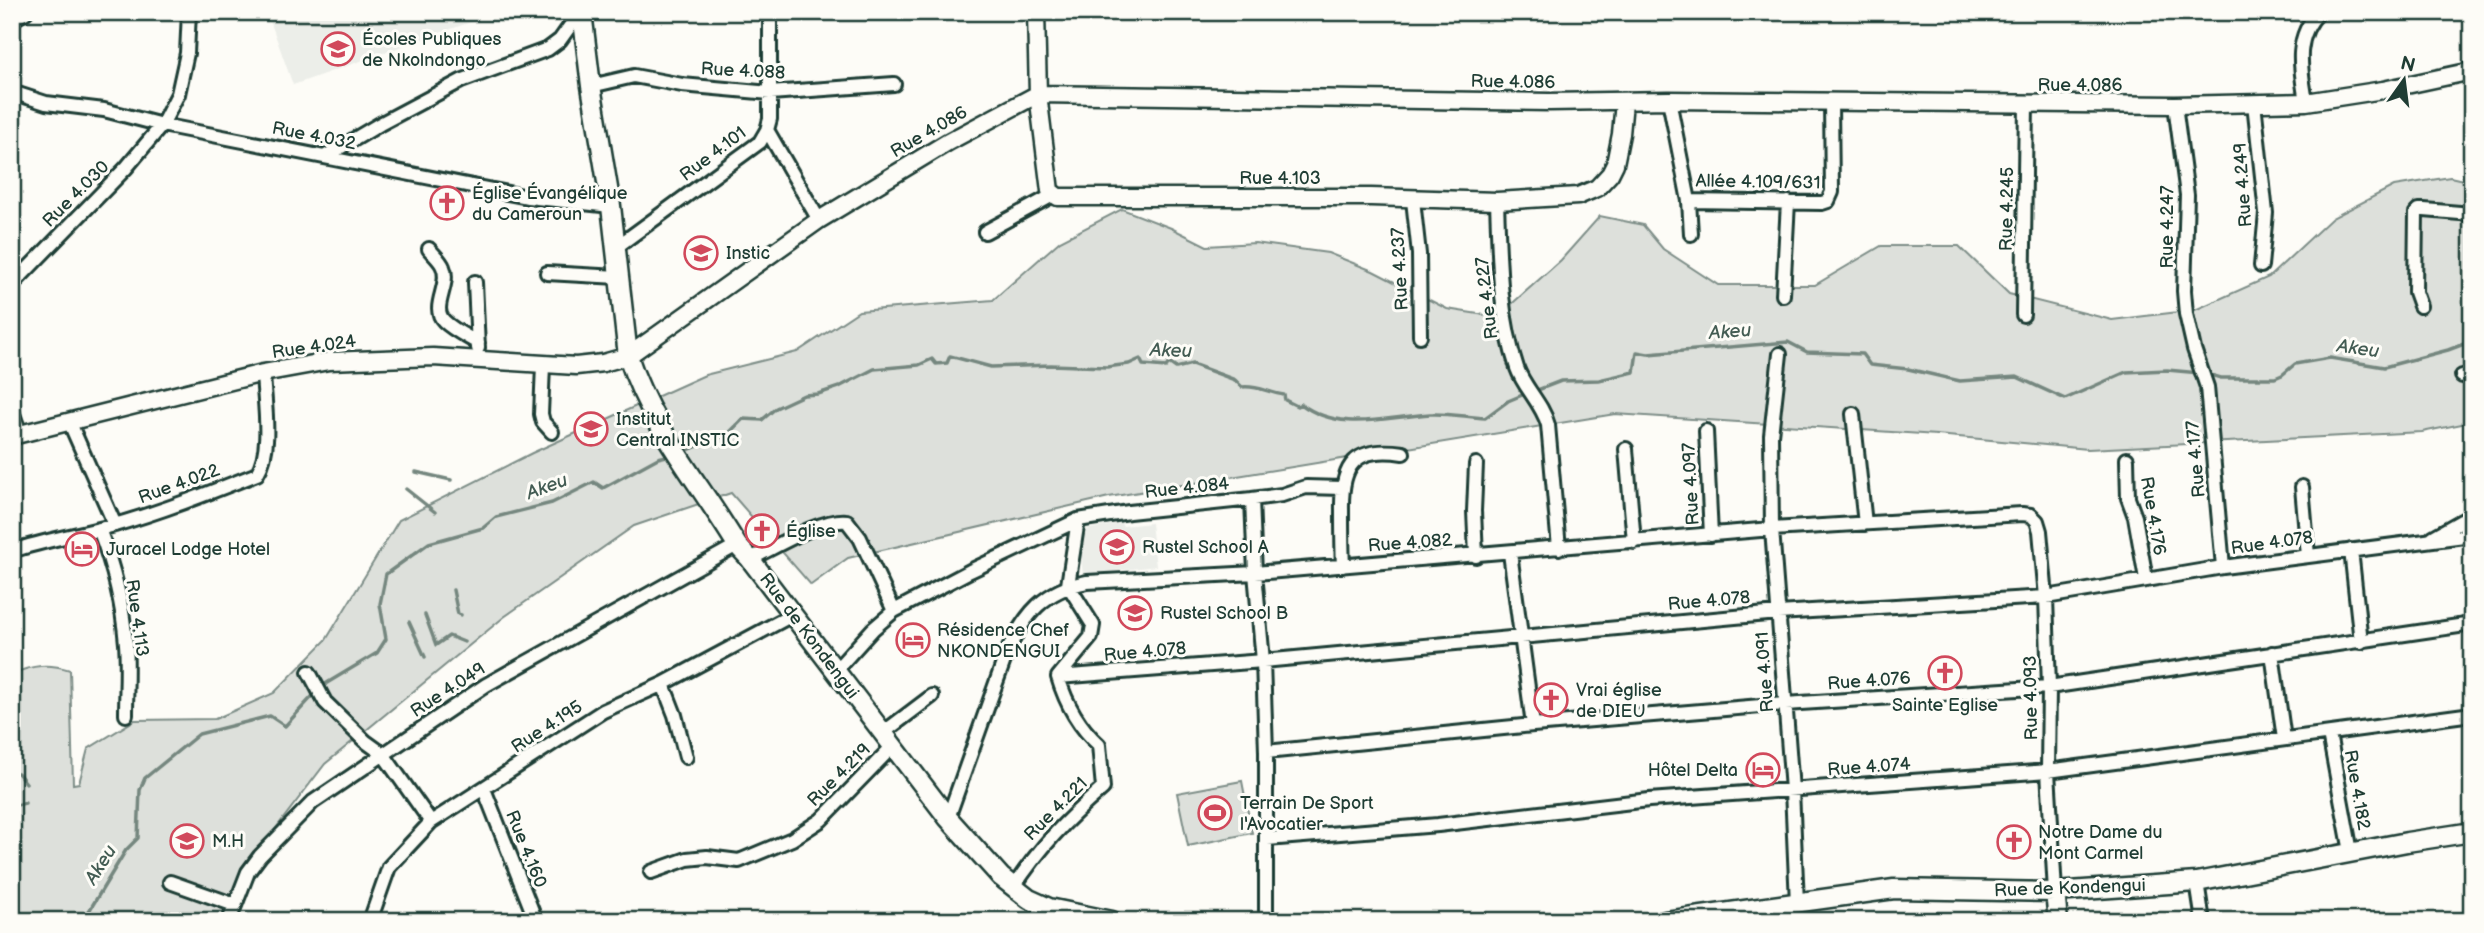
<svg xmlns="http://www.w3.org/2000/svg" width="2484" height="933" font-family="'Balsamiq Sans',sans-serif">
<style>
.built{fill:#eceee9}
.green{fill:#dde0db;stroke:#7e8e88;stroke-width:2}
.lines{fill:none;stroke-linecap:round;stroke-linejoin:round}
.stream{stroke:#75877f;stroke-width:3.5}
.minor-casing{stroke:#1f3d34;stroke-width:18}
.tertiary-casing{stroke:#1f3d34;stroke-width:21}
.secondary-casing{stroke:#1f3d34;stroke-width:23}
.minor{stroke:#fdfcf7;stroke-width:12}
.tertiary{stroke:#fdfcf7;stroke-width:16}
.secondary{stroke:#fdfcf7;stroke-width:18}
.labels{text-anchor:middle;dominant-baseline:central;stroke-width:6;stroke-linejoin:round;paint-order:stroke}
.poi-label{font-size:18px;fill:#1f3d34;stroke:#fdfcf7;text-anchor:start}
.street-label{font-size:18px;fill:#1f3d34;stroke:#fdfcf7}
.water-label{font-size:19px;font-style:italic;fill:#435c53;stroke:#fdfcf7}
</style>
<rect width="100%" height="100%" fill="#fdfcf7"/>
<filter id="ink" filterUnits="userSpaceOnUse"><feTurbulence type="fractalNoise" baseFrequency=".0143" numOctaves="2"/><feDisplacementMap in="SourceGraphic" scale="14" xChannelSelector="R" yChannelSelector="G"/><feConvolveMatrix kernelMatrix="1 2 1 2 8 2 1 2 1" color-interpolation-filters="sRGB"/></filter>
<g filter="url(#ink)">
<path class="built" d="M267,12H499L293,85Z
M1121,523L1123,526L1151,523L1156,566L1083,575L1079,536L1083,530Z"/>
<path class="green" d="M2450,177L2472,182V422L2422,432L2088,449L1937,435L1615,414L1109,497L848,558L811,585L731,493L634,526L504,617L325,764L241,874L224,921H12V674C33,665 48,663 70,670L73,784L79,783L88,749L135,720L215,719L274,693L326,640L399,520L532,453L705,375L797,352L859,311L993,300L1060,241L1122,209L1171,228L1207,246L1255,243L1328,253L1373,271L1447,309L1497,317L1561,260L1600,216L1643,225L1663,249L1718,285H1815L1881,246H1959L2009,294L2112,320L2195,310L2269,277L2332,218L2394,186Z
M1242,781L1252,833L1188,846L1177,793Z"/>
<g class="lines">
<path class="stream" d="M2207,374L2221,378H2275L2282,375L2295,364L2330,358L2384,367L2448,350L2472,341
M1535,391L1561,381L1599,380L1634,372L1637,352L1648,354L1788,342L1807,352L1862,354L1870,365L1908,369L1960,381L2017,377L2065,399L2126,372L2167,370L2200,373
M682,452L727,435L743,419L762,420L776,408L804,395L818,394L839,387L874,369L919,365L932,359L936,364L947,363L950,356L991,367L1051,365L1107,367L1129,364L1140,359L1143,365L1166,367L1169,363L1176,368L1192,364L1235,380L1242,387C1257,385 1269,393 1284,395L1285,400L1297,406L1301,404C1340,433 1385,417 1430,414C1448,413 1467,417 1485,418L1508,401L1527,393
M416,472L451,480
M406,489L435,512
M453,590L458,614L461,615
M425,615L436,645L449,636L464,642
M409,622L425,657
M12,773H18L26,783
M12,806L25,803
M83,921L126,850L138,838L140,790L145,778L199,734L270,716L285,726L322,686L377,653L386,639L380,604L386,574L429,543L483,528L496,517L552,503L594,482L603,488L658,458L671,455"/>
<defs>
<path id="minor" d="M12,20L26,12
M591,86L634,76L682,85L770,93L894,84
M12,92L46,103L104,110L162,125L528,197L611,206
M1669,100L1689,201L1822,203L1828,201L1832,192L1831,102
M2306,102C2301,70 2293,38 2319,12
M2254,103L2266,213L2261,266
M2175,105L2187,195L2184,291L2186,314L2194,349L2207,387L2223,567
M767,130L819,220
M326,156L380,124L461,81L548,49L560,40L580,12
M1413,200L1419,254L1420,336
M1497,201C1499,257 1499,315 1517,368C1524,388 1542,403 1548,425L1559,548
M1689,201L1691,234
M985,232L1053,195
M615,248L760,142L767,130L770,119V12
M429,249C433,254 441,261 443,267C451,285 430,307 444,321C453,330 468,337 478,343
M547,273L618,277
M475,282L478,348
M12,285L126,168L162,125L178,94L187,53L189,12
M1783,295L1788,202
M2420,306L2415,292L2416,213L2419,210H2424L2472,214
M2023,315L2026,104
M1780,354L1771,435L1772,529L1792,790L1797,903
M543,365L541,414L543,422L552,432
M2462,376H2472
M12,411L20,434
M1853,414L1865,524
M69,421L115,525
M1706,431L1711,535
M1626,449L1634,542
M2127,459L2128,498L2135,517L2146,579
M2302,487L2308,556
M1252,499L1282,495L1306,487L1342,488
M1078,520L1068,585L1093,625L1091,637L1058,677L1263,661L1778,613L2046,597L2223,567L2472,535
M99,529C113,565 123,606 126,644C128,668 126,692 126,715
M2433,537L2472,515
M2351,550L2361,642
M12,551C45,540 78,535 111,526C161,512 209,493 257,474C273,449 264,402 263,373
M1510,553L1533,725
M1476,556L1474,511L1476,464
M750,559C774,548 824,517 847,521L860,538L894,611
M1343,566C1342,547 1342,529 1342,510C1341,464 1355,446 1403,453
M2272,653L2284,739
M835,671L873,629L894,611L970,571L1078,520L1129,512L1252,499L1255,573L1263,661L1266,752V921
M309,672L325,702L365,741L383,754L431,822
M663,684L675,715L686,757
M883,733L932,696
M2329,734L2351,852
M1266,752L1533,725L1785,704L2049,687L2472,624
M484,789L536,921
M948,818L1007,652C1025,614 1044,590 1087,582L1255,573L1772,529L2022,514L2031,515L2037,521L2040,531L2046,597L2049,687L2048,771L2055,892
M1267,839L1438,825L1649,800L2048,771L2472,714
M651,872L687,859L707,857L739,861L792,839L821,820L893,746
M170,882L235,905
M2197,882L2203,921
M1013,888C1040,847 1066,820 1103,788L1099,745C1078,726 1066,704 1058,677
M1775,906L1777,921
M229,921L248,872L260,856L313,802L486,685L737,545
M370,921L389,867L431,822L603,711L663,684L792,615"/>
<path id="tertiary" d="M1036,12L1038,94L1050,191L1058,197H1371L1497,201L1578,196L1597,188L1610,174L1615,164L1621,134L1624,102
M12,436L263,373L329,361L433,357L576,366L603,363L628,356L819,220L948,142L1038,94L1549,102L1669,100L2175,105L2306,102L2383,90L2472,71"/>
<path id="secondary" d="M582,12L591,86L611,206L628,356C651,427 699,482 737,545L750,559L948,818L1001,877L1029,899L1049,908L1112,921
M2055,892L2058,921
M1666,921L1894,889L2055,892L2197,882L2407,842L2472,832"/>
</defs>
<use href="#minor" class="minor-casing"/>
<use href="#tertiary" class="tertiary-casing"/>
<use href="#secondary" class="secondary-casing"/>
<use href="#minor" class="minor"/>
<use href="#tertiary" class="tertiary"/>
<use href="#secondary" class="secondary"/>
</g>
</g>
<defs>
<symbol id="school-ring" viewBox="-11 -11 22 22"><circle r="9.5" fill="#fdfcf7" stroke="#d1495b" stroke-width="1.5"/><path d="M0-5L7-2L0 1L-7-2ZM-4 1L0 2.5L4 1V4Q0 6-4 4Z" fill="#d1495b"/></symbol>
<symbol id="church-ring" viewBox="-11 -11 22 22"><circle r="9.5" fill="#fdfcf7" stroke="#d1495b" stroke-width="1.5"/><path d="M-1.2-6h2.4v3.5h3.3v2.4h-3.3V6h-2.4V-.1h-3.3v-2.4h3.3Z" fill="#d1495b"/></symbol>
<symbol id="hotel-ring" viewBox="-11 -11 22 22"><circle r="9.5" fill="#fdfcf7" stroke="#d1495b" stroke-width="1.5"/><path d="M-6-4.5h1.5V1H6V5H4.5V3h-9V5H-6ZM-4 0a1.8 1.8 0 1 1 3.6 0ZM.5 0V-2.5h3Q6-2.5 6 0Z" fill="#d1495b"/></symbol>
<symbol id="stadium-ring" viewBox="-11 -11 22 22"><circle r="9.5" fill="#fdfcf7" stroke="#d1495b" stroke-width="1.5"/><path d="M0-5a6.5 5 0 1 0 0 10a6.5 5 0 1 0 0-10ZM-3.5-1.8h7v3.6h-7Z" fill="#d1495b"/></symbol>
</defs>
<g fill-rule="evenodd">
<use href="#school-ring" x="319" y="30" width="38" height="38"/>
<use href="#church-ring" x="428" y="184" width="38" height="38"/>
<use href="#school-ring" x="682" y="234" width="38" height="38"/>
<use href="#school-ring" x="572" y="410" width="38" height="38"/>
<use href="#church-ring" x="743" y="512" width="38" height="38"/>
<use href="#school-ring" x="1098" y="528" width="38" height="38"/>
<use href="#hotel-ring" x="63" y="530" width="38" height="38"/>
<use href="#school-ring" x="1116" y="594" width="38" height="38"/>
<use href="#hotel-ring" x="894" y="621" width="38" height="38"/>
<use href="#church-ring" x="1926" y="654" width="38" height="38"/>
<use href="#church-ring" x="1532" y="681" width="38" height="38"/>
<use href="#hotel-ring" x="1744" y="751" width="38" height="38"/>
<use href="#stadium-ring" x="1196" y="794" width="38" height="38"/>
<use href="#school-ring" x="168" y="822" width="38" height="38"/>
<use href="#church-ring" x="1995" y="823" width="38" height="38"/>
</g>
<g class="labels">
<g class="poi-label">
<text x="362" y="39">Écoles Publiques<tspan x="362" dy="21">de Nkolndongo</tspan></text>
<text x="472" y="193">Église Évangélique<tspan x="472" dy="21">du Cameroun</tspan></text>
<text x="726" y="253">Instic</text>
<text x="616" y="419">Institut<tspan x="616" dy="21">Central INSTIC</tspan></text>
<text x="786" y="531">Église</text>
<text x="1142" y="547">Rustel School A</text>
<text x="106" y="549">Juracel Lodge Hotel</text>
<text x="1160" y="613">Rustel School B</text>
<text x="937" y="630">Résidence Chef<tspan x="937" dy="21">NKONDENGUI</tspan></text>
<text x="1576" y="690">Vrai église<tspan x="1576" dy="21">de DIEU</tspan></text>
<text x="1945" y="705" text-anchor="middle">Sainte Eglise</text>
<text x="1738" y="770" text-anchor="end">Hôtel Delta</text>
<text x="1240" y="803">Terrain De Sport<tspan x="1240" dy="21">l'Avocatier</tspan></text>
<text x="2038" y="832">Notre Dame du<tspan x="2038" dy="21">Mont Carmel</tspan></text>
<text x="212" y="841">M.H</text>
</g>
<g class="street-label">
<text transform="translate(743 71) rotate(3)">Rue 4.088</text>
<text transform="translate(1513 82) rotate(1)">Rue 4.086</text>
<text x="2080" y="85">Rue 4.086</text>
<text transform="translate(929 132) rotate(-30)">Rue 4.086</text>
<text transform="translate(314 136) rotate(11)">Rue 4.032</text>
<text transform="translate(713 154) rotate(-37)">Rue 4.101</text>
<text x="1280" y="178">Rue 4.103</text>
<text transform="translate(1758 182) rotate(1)">Allée 4.109/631</text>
<text transform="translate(2243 185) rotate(-94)">Rue 4.249</text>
<text transform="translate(76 194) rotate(-45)">Rue 4.030</text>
<text transform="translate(2007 209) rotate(-89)">Rue 4.245</text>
<text transform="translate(2167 227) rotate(-90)">Rue 4.247</text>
<text transform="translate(1400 269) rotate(-93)">Rue 4.237</text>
<text transform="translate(1487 298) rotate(-97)">Rue 4.227</text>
<text transform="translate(314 347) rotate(-8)">Rue 4.024</text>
<text transform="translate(2196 459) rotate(-95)">Rue 4.177</text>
<text transform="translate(179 484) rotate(-20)">Rue 4.022</text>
<text transform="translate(1691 484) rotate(-93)">Rue 4.097</text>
<text transform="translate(1187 488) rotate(-6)">Rue 4.084</text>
<text transform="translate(2153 516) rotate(80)">Rue 4.176</text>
<text transform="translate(1410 543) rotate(-4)">Rue 4.082</text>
<text transform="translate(2272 543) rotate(-8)">Rue 4.078</text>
<text transform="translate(1709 601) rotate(-5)">Rue 4.078</text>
<text transform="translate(137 618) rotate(82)">Rue 4.113</text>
<text transform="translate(809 636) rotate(53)">Rue de Kondengui</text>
<text transform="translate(1145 652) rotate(-5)">Rue 4.078</text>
<text transform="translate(1765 672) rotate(-94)">Rue 4.091</text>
<text transform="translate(1869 681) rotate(-4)">Rue 4.076</text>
<text transform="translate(448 690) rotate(-33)">Rue 4.049</text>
<text transform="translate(2031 698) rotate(-91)">Rue 4.093</text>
<text transform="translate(547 727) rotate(-33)">Rue 4.195</text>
<text transform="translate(1869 767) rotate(-4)">Rue 4.074</text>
<text transform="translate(839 775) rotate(-45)">Rue 4.219</text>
<text transform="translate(2357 790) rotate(80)">Rue 4.182</text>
<text transform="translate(1056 809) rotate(-45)">Rue 4.221</text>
<text transform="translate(526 849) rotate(68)">Rue 4.160</text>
<text transform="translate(2070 888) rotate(-2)">Rue de Kondengui</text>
</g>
<g class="water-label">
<text transform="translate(1730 332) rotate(-4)">Akeu</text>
<text transform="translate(2358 349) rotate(8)">Akeu</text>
<text transform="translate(1171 351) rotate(2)">Akeu</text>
<text transform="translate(547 487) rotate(-20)">Akeu</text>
<text transform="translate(101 865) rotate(-58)">Akeu</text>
</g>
</g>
<rect width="2484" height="933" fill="none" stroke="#fdfcf7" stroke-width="42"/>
<rect x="21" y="21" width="2442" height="891" fill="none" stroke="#1f3d34" stroke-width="2.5" filter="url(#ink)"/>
<g transform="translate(2404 80) rotate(14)" stroke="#fdfcf7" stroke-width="5" paint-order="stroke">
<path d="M0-5L12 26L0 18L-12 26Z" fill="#1f3d34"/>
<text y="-10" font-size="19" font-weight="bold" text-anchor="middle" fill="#1f3d34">N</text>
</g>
</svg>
